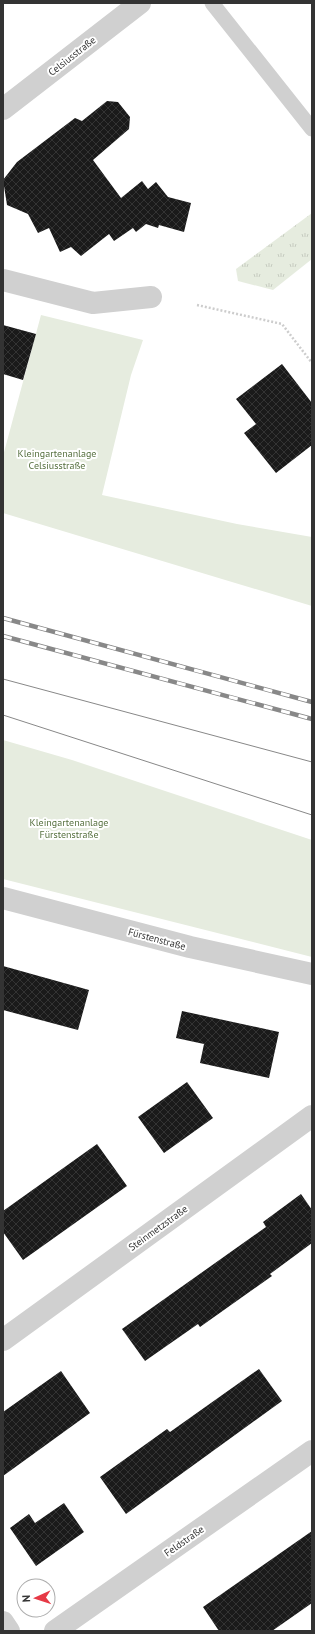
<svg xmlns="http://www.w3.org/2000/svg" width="315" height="1634" font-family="'PT Sans',sans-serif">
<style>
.grass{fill:url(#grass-tufts)}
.garden{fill:#e6ecdf}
.building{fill:url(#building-cross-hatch)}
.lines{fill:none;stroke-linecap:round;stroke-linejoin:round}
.path{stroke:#cdcdcd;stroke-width:2.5;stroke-dasharray:2 2;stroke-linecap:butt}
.service{stroke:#d0d0d0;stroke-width:15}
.minor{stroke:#d0d0d0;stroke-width:22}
.tram{stroke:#888;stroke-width:1}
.rail-casing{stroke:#888;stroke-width:4.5}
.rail{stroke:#fff;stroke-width:3;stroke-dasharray:9;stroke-linecap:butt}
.labels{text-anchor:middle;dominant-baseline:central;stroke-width:4;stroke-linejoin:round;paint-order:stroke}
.street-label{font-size:10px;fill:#333;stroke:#fff}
.park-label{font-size:10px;fill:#56703f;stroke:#fff}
</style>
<defs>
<pattern id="grass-tufts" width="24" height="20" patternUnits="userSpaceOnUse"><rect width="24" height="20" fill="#e6ecdf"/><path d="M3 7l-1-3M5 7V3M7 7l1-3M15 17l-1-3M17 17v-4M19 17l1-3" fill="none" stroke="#c6cbc0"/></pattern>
<pattern id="building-cross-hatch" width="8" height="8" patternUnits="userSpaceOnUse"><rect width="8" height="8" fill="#1a1a1a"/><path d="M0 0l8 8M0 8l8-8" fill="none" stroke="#333"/></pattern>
</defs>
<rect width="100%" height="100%" fill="#fff"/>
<path class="grass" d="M312,213V259L273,290L238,281L236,269Z"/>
<path class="garden" d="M41,315L143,340L131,375L102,495L237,524L312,537V606L3,513V456Z
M3,740L72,760L312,840V957L3,879Z"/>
<path class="building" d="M107,101L118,102L130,117L129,129L93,160L121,198L142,181L148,189L156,182L168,197L191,203L184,232L159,225L158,228L146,224L136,232L133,228L114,241L109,234L81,256L71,247L60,252L49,228L38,233L28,214L7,205L3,180L17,162L75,118L82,121Z
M3,325L36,334L23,380L3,374Z
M282,364L312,403V445L276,473L244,433L256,424L236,399Z
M3,966L89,990L78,1030L3,1010Z
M182,1011L279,1032L269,1078L200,1063L204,1044L176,1038Z
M187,1082L213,1118L164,1153L138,1117Z
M97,1144L127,1186L23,1260L3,1232V1211Z
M301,1194L312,1210V1243L270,1274L272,1276L200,1327L198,1324L145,1361L122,1329L266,1227L263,1222Z
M259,1369L282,1401L126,1514L100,1477L167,1429L170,1432Z
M61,1371L90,1413L3,1476V1412Z
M64,1503L84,1532L36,1566L10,1528L29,1514L35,1523Z
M312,1531V1603L272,1631H219L203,1607Z"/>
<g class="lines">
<path class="path" d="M197,305L282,324L312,363"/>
<path class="service" d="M212,3L312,129"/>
<path class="minor" d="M3,109L140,3
M3,280L93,303L151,297
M3,898L190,947L312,974
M3,1340L312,1116
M3,1622L9,1631
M55,1631L312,1451"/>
<path class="tram" d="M3,679L312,762
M3,715L312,815"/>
<defs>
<path id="rail" d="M3,618L312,702
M3,636L312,719"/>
</defs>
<use href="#rail" class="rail-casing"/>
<use href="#rail" class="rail"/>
</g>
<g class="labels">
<g class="street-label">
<text transform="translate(72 56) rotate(-38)">Celsiusstraße</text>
<text transform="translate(157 939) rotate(15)">Fürstenstraße</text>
<text transform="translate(158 1228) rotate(-36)">Steinmetzstraße</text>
<text transform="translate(184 1541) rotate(-35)">Feldstraße</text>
</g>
<g class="park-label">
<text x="57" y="453">Kleingartenanlage<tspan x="57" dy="12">Celsiusstraße</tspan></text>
<text x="69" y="822">Kleingartenanlage<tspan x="69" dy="12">Fürstenstraße</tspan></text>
</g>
</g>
<rect width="315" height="1634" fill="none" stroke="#333333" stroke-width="8"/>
<g transform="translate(36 1598) rotate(267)"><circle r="19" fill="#ffffff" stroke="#adadad"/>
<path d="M0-3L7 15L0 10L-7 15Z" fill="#e63946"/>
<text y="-6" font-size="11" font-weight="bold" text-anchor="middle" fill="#333333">N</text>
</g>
</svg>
